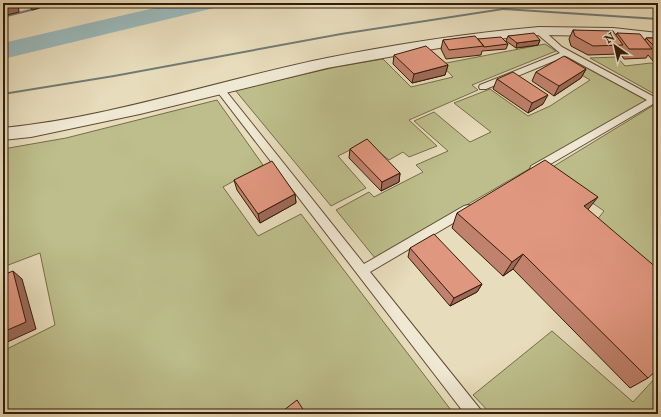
<svg xmlns="http://www.w3.org/2000/svg" width="661" height="417" font-family="'IM FELL English',serif">
<style>
.green{fill:#bdbe8b;stroke:#786c49}
.lines{fill:none;stroke-linecap:round;stroke-linejoin:round}
.stream{fill:#727a73;fill-rule:evenodd}
.river{fill:#9bb9bb;fill-rule:evenodd}
.lane-casing{stroke:#614b34;stroke-width:2}
.street-casing{stroke:#614b34;stroke-width:2}
.lane{fill:#efe8d3;fill-rule:evenodd}
.street{fill:#efe8d3;fill-rule:evenodd}
.wall{fill:#c1826d;stroke:#341b07}
.shaded-wall{fill:#9d6a59;stroke:#341b07}
.building{fill:#e0977f;stroke:#341b07}
</style>
<rect width="100%" height="100%" fill="#e7dcbb"/>
<filter id="stains"><feTurbulence type="fractalNoise" baseFrequency=".005" numOctaves="4"/><feColorMatrix values="0 0 0 0 .2 0 0 0 0 .09 0 0 0 0 .02 0 0 0 .5 -.17"/></filter>
<radialGradient id="worn" r=".72"><stop offset=".6" stop-color="#630" stop-opacity="0"/><stop offset="1" stop-color="#630" stop-opacity=".3"/></radialGradient>
<path class="green" d="M545,44L556,51L472,85L478,90L409,120L437,146L409,157L403,152L389,160L366,142L338,156L366,188L331,206L235,90L336,67L383,59L411,87L453,77L441,64Z
M617,57L625,66L651,63L658,67V96L590,58Z
M575,59L650,99L375,258L336,210L369,192L374,197L423,172L416,165L448,151L414,121L434,112L470,142L491,132L454,103L490,89L528,116L550,106L590,80L565,65Z
M217,100L263,165L223,187L258,236L301,214L454,414H93L92,409L83,414H3V351L55,325L40,253L3,267V149L66,138Z
M654,105L658,108V282L593,225L604,211L546,171Z
M552,331L633,402L658,375V414H491L473,395Z"/>
<g class="lines">
<path class="stream" d="M38,7H39V9L3,18V16Z
M503,8L658,18V20L503,10L341,35L114,77L3,95V93L114,75L341,33Z"/>
<path class="river" d="M176,3H217L214,8L3,59V43Z"/>
<defs>
<path id="lane" d="M536,29H542L562,47L658,99V104H653L535,173L531,172L530,169L531,166L647,100L566,56L486,89H480L479,87L480,85L560,53L536,33Z
M219,85L222,86L364,264L464,206L468,205L472,206L474,209L472,212L370,272L480,409L483,414H465L216,90L215,88Z"/>
<path id="street" d="M539,27L613,28L658,33V41L613,36L539,35L484,40L327,68L140,114L31,137L3,140V128C113,117 219,80 327,58C397,44 468,33 539,27Z"/>
</defs>
<use href="#lane" class="lane-casing"/>
<use href="#street" class="street-casing"/>
<use href="#lane" class="lane"/>
<use href="#street" class="street"/>
</g>
<path class="wall" d="M573,30L616,35L617,33L645,40L646,38H658V62H654L648,55L646,58L624,59L619,52L618,54L588,55L571,46L569,39Z
M508,36L540,40L538,45L516,48L506,41Z
M478,39L508,44L506,49L482,51L481,55L446,59L441,49L443,40Z
M394,55L448,65L445,75L412,83L393,64Z
M586,69L581,78L554,96L532,81L536,72Z
M497,79L543,104L528,113L493,89Z
M350,149L400,173L399,182L381,191L349,158Z
M234,180L295,194L296,203L260,223L237,190Z
M588,209L648,378L630,388L513,269L503,276L452,228L457,213Z
M410,248L482,284L477,292L450,306L408,257Z"/>
<path class="shaded-wall" d="M14,3H18L19,12L3,16V6Z
M28,3H54V4L32,10Z
M540,40L538,45L516,48L517,43Z
M448,65L445,75L412,83L414,74Z
M586,69L581,78L554,96L559,86Z
M548,95L543,104L528,113L532,103Z
M400,173L399,182L381,191L382,182Z
M295,194L296,203L260,223L258,214Z
M598,197L586,212L584,206Z
M523,254L513,269L503,276L512,262Z
M13,271L22,279L36,329L3,344V332Z
M482,284L477,292L450,306L454,298Z"/>
<path class="building" d="M3,3H14L3,6Z
M573,30L613,31L623,45L593,46L575,36Z
M534,33L540,40L517,43L508,36Z
M617,33L640,34L652,49H629Z
M475,36L484,46L449,50L443,40Z
M501,37L508,44L484,47L478,39Z
M646,38H658V50Z
M426,46L448,65L414,74L394,55Z
M564,56L586,69L559,86L536,72Z
M513,72L548,95L532,103L497,79Z
M367,139L400,173L382,182L350,149Z
M545,160L598,197L584,206L658,269V369L648,378L523,254L512,262L457,213Z
M272,161L295,194L258,214L234,180Z
M434,234L482,284L454,298L410,248Z
M13,271L26,322L3,332V275Z
M297,400L306,414H279Z"/>
<rect width="661" height="417" fill="none" stroke="#e7dcbb" stroke-width="16"/>
<rect x="4" y="4" width="653" height="409" fill="none" stroke="#341b07" stroke-width="2"/>
<rect x="8" y="8" width="645" height="401" fill="none" stroke="#341b07"/>
<g transform="translate(615 46) rotate(326)" stroke="#efe8d3" stroke-width="3" paint-order="stroke">
<path d="M0-3L7 15L0 10L-7 15Z" fill="#341b07"/>
<text y="-6" font-size="11" font-weight="bold" text-anchor="middle" fill="#341b07">N</text>
</g>
<rect width="100%" height="100%" filter="url(#stains)"/>
<rect width="100%" height="100%" fill="url(#worn)"/>
</svg>
